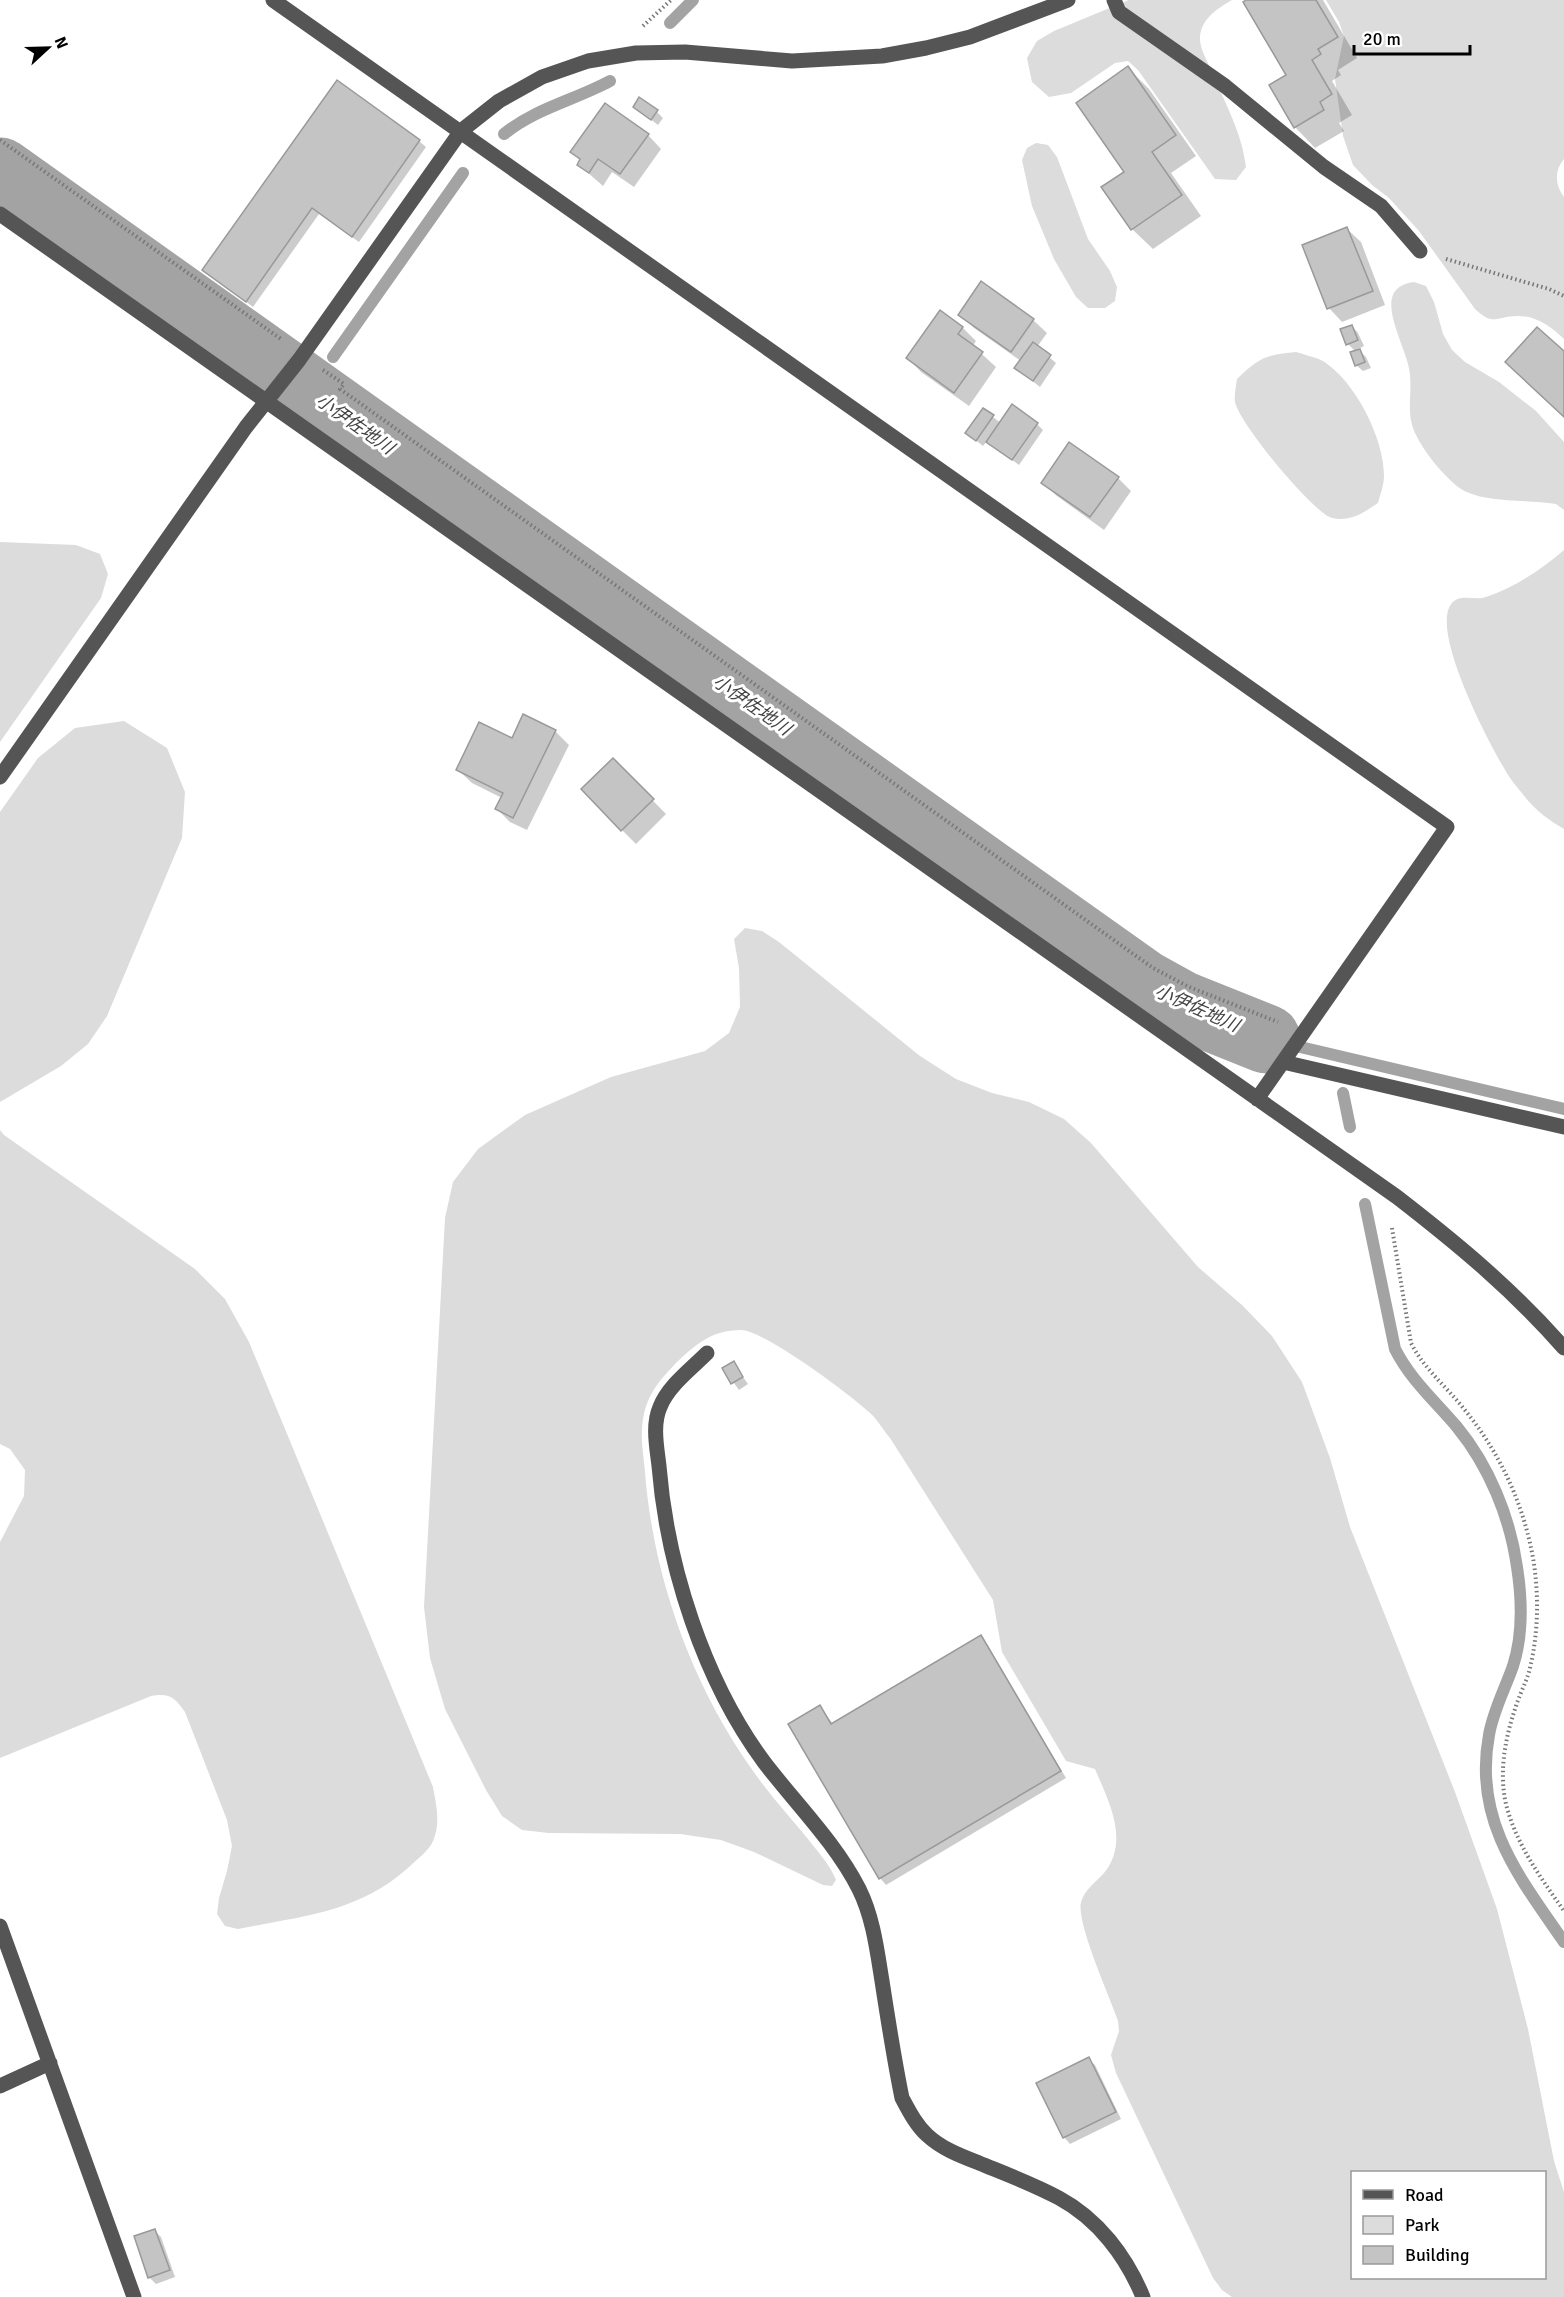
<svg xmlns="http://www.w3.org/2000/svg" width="1564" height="2297" font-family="Signika,'Noto Sans JP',sans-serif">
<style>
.green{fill:#dcdcdc;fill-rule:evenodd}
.shadow{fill:#0003}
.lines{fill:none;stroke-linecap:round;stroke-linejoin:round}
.stream{stroke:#a3a3a3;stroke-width:12}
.river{stroke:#a3a3a3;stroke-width:69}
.building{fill:#c4c4c4;stroke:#999;stroke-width:1.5}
.path{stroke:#777;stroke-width:4;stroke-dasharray:1.5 3;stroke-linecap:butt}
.minor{stroke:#555;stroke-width:15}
.labels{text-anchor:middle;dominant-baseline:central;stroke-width:6;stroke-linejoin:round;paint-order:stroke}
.water-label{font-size:18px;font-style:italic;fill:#444;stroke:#fff}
</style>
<rect width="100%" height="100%" fill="#fff"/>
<path class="green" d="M1129,0H1232C1218,8 1201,19 1200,37C1199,48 1208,62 1212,72C1225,103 1242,133 1246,167L1236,180L1215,179L1138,70L1128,61L1115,63L1071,93L1049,97L1032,82L1027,58L1037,41L1054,31Z
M1326,0H1564V159C1554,171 1555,185 1564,197V339C1551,327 1537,316 1518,316C1496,316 1494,327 1475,309L1419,231L1389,198L1372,185L1353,165L1343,136L1335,79L1344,36L1339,22Z
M1036,143L1048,145L1057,157L1088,239L1110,271L1117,287L1115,301L1105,308H1088L1076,297L1054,259L1032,206L1022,160L1027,148Z
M1414,282L1426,286L1434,302L1443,334L1452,350L1465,362L1499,382L1536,411L1564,442V510L1556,504C1527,499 1481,504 1458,487C1441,473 1424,452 1415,433C1406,413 1412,396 1410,375C1409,348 1366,288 1414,282Z
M1296,352C1305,355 1315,357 1323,361C1355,381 1384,438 1384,476C1384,485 1380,495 1378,503C1363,513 1351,522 1332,518C1313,513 1239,423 1235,402C1234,396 1236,386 1237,379C1259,358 1265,355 1296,352Z
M0,542L76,545L100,554L108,574L101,598L0,742Z
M1564,550V829C1550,821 1535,810 1525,797C1518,788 1509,778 1504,768C1488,741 1429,629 1452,603C1460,593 1476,601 1486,597C1514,588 1542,569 1564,550Z
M124,721L167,748L185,792L182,838L107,1016L88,1044L61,1066L0,1102V812L38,758L75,728Z
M745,928L762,931L779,942L920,1056L956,1079L992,1093L1029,1102L1064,1119L1091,1143L1198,1267L1242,1305L1272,1336L1302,1382L1330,1458L1350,1527L1455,1792L1497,1909L1528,2029L1554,2161L1564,2192V2297H1232L1222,2290L1213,2278L1116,2073L1111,2055L1119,2031L1118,2021C1110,1997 1076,1923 1081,1902C1085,1889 1096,1882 1104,1873C1130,1841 1109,1802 1095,1769L1066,1761L1002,1652L993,1600L890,1438C883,1430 878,1420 870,1413C851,1395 764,1330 741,1330C711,1330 695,1345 675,1364C655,1385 643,1401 642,1431C641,1444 644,1458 645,1472C653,1576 691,1683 751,1768C768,1793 789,1816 808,1839C818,1852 830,1865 836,1880L832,1886L823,1885L754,1852L721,1840L680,1834L549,1833L522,1830L502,1816L486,1790L445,1709L430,1658L424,1607L445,1218L453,1182L478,1149L525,1115L611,1077L705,1051L729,1033L740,1007L739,968L734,939ZM1352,2172H1544V2278H1352Z
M0,1130L4,1135L195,1269L225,1299L249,1342L433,1787C436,1804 441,1823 433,1841C429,1851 416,1860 408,1868C357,1913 302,1916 238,1929L225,1926L217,1914L219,1898L227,1871L232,1846L227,1820L185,1712C174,1697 170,1693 151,1696L0,1758V1542L24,1496L25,1470L10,1449L0,1444Z"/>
<path class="shadow" d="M1249,0H1323L1357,58L1338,70L1341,75L1332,81L1352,115L1339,123L1344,131L1315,148L1295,127L1288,76Z
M1128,68L1149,89L1196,156L1171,173L1201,216L1153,249L1132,229Z
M635,107L657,112L663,118L658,125Z
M648,135L661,149L634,187L612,172L603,186L579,165L581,161L572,152Z
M419,141L426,147L359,242L319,214L253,307L204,270Z
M1347,229L1361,242L1385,305L1342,322L1329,308Z
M940,312L963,328L976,341L973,346L996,367L969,406L921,372L908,358Z
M960,314L1033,320L1047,333L1037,347L1056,363L1040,387L1016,368L1021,361L974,328Z
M1352,326L1358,333L1364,346L1358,349L1366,357L1371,368L1363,371L1356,365V352L1348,344Z
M983,410L1001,423L1037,424L1043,430L1019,465L987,441L983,446L967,433Z
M1118,478L1131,491L1104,530L1057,496L1043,483Z
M555,731L569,745L527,830L510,822L497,809L502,798L472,783L458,770L512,740Z
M613,760L666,814L636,844L622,830Z
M733,1363L748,1384L739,1390L724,1369Z
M980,1637L987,1644L1066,1778L886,1885L880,1878L820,1707L833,1724Z
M1088,2059L1095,2065L1121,2119L1070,2144L1064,2137Z
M155,2231L161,2237L175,2277L156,2284L149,2277Z"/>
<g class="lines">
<path class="stream" d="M670,23L693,0
M504,134C536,108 575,100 610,81
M333,357L463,173
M309,391L317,379
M1266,1039L1564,1109
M1343,1093L1350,1127
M1365,1204L1395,1349C1410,1379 1435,1401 1457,1427C1489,1466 1510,1517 1517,1567C1522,1599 1523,1635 1513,1666C1505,1689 1493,1711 1489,1735C1473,1820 1519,1877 1564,1942"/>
<path class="river" d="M0,172L1143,984L1181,1005L1266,1039"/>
</g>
<path class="building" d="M1246,0H1316L1338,37L1318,49L1321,54L1312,60L1332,94L1320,102L1324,110L1294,128L1269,85L1286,75L1243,2Z
M1128,66L1176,135L1152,152L1182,195L1131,230L1101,187L1124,172L1076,103Z
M337,80L420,140L352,237L312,208L246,302L202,270Z
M639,97L658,110L651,120L633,107Z
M605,103L649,134L620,174L598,159L589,173L577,165L580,159L570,152Z
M1347,227L1373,291L1327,309L1302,245Z
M981,281L1034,319L1011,352L958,315Z
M940,310L963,327L958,334L983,352L954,393L906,358Z
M1352,325L1358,340L1346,345L1340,329Z
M1537,327L1564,351V417L1505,362Z
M1033,342L1051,355L1033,381L1014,368Z
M1360,349L1365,362L1355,366L1350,352Z
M1012,404L1038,423L1012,460L986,442Z
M983,408L994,415L976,441L965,433Z
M1069,442L1119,477L1090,517L1041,483Z
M523,714L556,730L513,818L495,809L503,793L456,770L479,722L512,738Z
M613,758L654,799L621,831L581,789Z
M734,1361L743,1377L731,1384L722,1368Z
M981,1635L1061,1771L879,1879L788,1724L820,1705L831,1724Z
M1089,2057L1116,2112L1063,2138L1036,2083Z
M155,2229L170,2270L148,2278L134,2236Z"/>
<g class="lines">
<path class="path" d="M643,26L671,0
M0,140L281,339
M1446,259L1549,289L1564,296
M323,370L344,384L340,389L1153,968L1189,987L1278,1022
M1392,1228L1411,1343C1424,1369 1446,1386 1464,1409C1501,1454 1525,1507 1534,1564C1539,1599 1538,1634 1530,1668C1527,1681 1520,1693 1516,1706C1505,1738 1498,1775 1507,1808C1518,1847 1541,1878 1564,1911"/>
<path class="minor" d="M273,0L1447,827L1257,1099
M1114,0L1119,12L1225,86L1324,167L1381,206L1420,251
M0,214L1397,1197C1459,1245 1512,1289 1564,1348
M0,777L246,427L299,360L461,131L499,101L542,77L588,61L636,53L685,52L792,61L882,56L926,48L970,37L1068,0
M1283,1062L1564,1127
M707,1353C691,1369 668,1386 660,1407C652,1425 657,1448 659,1466C667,1566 704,1681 764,1762C796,1804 835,1842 859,1889C873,1917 877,1950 882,1981C888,2020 894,2059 902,2098C909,2111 916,2125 927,2135C942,2149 961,2156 979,2163C1006,2174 1033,2184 1059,2198C1098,2219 1126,2256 1143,2297
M0,1926L134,2297
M0,2086L50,2063"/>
</g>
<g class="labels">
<g class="water-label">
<text transform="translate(355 424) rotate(35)">小伊佐地川</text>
<text transform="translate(752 705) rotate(35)">小伊佐地川</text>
<text transform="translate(1197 1008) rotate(24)">小伊佐地川</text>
</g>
</g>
<rect x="1351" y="2171" width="195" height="108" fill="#ffffff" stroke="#999999" stroke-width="1.5"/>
<rect x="1363" y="2190" width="30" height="9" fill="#555555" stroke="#999999" stroke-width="1.5"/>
<text x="1405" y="2201" font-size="18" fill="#000000">Road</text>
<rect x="1363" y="2216" width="30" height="18" fill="#dcdcdc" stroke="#999999" stroke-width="1.5"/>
<text x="1405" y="2231" font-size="18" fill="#000000">Park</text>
<rect x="1363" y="2246" width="30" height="18" fill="#c4c4c4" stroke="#999999" stroke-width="1.5"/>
<text x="1405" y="2261" font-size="18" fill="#000000">Building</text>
<g transform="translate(48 48) rotate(68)" stroke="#ffffff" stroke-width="4.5" paint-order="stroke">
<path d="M0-4.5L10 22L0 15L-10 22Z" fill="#000000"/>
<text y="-9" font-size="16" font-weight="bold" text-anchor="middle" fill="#000000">N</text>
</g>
<path d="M1354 45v9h116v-9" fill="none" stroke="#000000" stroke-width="3"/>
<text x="1363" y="45" font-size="18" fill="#000000" stroke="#ffffff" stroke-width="4.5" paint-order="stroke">20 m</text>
</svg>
